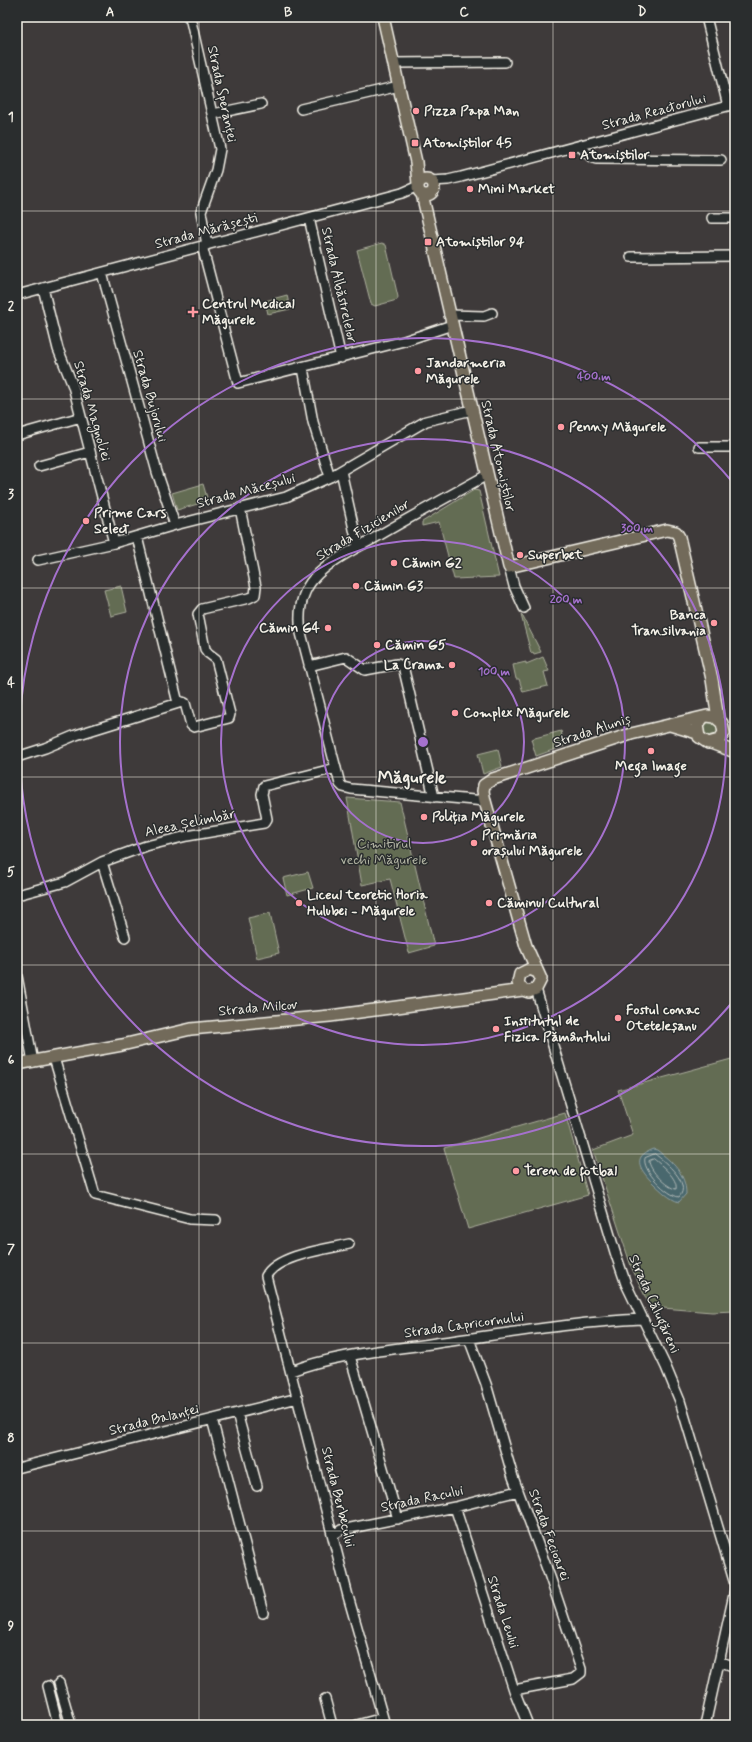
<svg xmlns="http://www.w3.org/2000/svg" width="752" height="1742" font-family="Mynerve,sans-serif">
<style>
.green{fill:#636c52;stroke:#acae9d}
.water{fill:#4a676e;stroke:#8e9e9f}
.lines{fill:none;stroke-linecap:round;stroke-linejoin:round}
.shore{stroke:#b0bab7;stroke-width:1}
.stream{stroke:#8e9e9f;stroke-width:2}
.minor-casing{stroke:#f4f1e8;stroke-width:12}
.major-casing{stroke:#f4f1e8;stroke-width:14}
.minor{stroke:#2a2d2e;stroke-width:9}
.major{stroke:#726b5a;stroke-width:11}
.grid{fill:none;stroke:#f4f1e8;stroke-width:1;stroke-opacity:0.55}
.ring{fill:none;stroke:#a571cd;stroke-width:2}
.poi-dot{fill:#ff9aa2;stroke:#2a2d2e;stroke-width:1.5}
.labels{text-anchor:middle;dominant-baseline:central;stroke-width:3;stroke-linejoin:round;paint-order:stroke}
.street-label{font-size:14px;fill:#f4f1e8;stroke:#2a2d2e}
.poi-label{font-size:14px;font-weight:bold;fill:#f4f1e8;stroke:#2a2d2e;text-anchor:start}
.park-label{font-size:14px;fill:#b3b5a4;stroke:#2a2d2e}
.district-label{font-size:18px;font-weight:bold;fill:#f4f1e8;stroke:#2a2d2e}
.centre{fill:#a571cd;stroke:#2a2d2e;stroke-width:2}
.ring-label{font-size:12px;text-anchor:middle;font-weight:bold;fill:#a571cd;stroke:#2a2d2e;stroke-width:3;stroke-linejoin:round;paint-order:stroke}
.neatline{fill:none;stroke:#f4f1e8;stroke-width:1.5}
.grid-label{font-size:13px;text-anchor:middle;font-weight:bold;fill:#f4f1e8}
</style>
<rect width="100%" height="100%" fill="#3e3a3a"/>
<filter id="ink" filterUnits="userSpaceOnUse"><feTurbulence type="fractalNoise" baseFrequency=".025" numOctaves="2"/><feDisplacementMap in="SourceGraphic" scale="8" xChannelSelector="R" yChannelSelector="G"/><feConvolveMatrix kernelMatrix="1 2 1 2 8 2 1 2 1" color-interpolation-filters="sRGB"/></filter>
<g filter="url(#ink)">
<path class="green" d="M382,243L386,245L398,297L397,300L375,306L371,304L357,250Z
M287,295L290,309L268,314L265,301Z
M203,484L208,501L177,510L172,493Z
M474,490L479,491L499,577L454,579L439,522L422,526V522Z
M121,586L127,612L111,616L104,590Z
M521,615L523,617L541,652L534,654L533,652L531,653Z
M543,657L549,671L544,672L548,686L523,692L519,679H516L513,665L526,662V664Z
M703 730a8 8 0 1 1 16 0a8 8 0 1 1-16 0Z
M561,731L564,746L536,756L531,739Z
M498,749L502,767L483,774L478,754Z
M347,798L400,802L434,946L409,953L390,879L362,885Z
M308,872L313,888L287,895L283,878Z
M270,913L279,953L257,958L248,918Z
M735,1058V1311L712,1312L650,1307L631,1266L593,1150L633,1135L618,1090Z
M565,1113L588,1195L468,1229L444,1148Z"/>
<path class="water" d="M653,1149L657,1150C672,1162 686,1173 686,1194L679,1202C669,1199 662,1191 654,1184C641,1171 630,1157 653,1149Z"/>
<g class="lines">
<path class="shore" d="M655,1154C665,1162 692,1183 679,1197C668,1196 641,1170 645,1158Z
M654,1159C662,1166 678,1178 676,1189C667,1188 649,1170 649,1161Z"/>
<path class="stream" d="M183,17L185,22"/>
<defs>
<path id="minor" d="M190,17L220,149L216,170L201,212L207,245
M706,17L728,106
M393,63L505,62
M301,109L399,86
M213,114L261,104
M580,146L591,157L596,159L721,160
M431,181L448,180L461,177L735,104
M309,218L341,358
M712,218H735
M202,246L238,383L404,341L452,325
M631,257L735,256
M102,273L157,472L175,525
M43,288L58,349L73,386L114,543
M17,295L402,193L418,186
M449,315L484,316L492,313
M303,368L313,422L330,477
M17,435L81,417
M699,447H735
M39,466L90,452
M341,471L358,547
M137,537L178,703
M38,560L114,543L175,525L286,497L330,477L426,421L472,410
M509,567L514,586L524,608
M309,666L346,657L365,670L397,664L403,666L434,797
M17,757L45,748L76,735L182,702L185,703L191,725L194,727L229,718L230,714L216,659L208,653L205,649L198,614L202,609L249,598L255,595L256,587L240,508
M485,801L351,789L343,787L340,784L301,633C298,613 301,593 314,578C330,560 357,548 378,536C414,515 451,495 487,475
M102,862L125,937
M17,895L65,882L102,862L146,846L187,836L264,823L267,819L262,794L264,786L336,768
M17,976L33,1062
M536,989L615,1252L626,1284L666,1367L680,1401L735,1584
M54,1058L95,1195L190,1219L216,1220
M349,1244C327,1249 277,1255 266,1276L348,1596L385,1725
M469,1339L486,1384L513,1477L550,1577L581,1669V1673L573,1679L514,1690
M350,1356L398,1519
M291,1371C339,1353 393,1350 443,1342C510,1333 575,1322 642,1319
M237,1413L257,1486
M212,1419L263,1613
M17,1468L298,1398
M455,1507L514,1690L528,1725
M333,1535L341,1530L455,1507L518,1491
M719,1661L735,1667
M59,1683L71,1725
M48,1686L58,1725
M325,1699L332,1725
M357,1725L383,1718
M705,1725L735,1590"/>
<path id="major" d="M383,17L416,162L418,184
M418 187a8 8 0 1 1 16 0a8 8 0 1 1-16 0Z
M422,194L509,567L667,530L676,532L679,537L712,679L718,719
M670,725L697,733
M711,743L735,752
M537,972L530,969L520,974L518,983L523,990L529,992L536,989L541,979L526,946L485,801L483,791L484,785L493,779L631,734L707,716L715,717L722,723L724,733L719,740L708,743L699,737L697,725L702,719
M17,1064L122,1045L191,1029L330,1016L523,990"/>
</defs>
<use href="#minor" class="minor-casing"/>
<use href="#major" class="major-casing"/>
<use href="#minor" class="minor"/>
<use href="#major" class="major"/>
</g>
</g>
<path class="grid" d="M199,17V1725M376,17V1725M553,17V1725M17,211H735M17,399H735M17,588H735M17,777H735M17,965H735M17,1154H735M17,1343H735M17,1531H735"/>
<g class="ring">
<circle cx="423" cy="742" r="101"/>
<circle cx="423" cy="742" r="202"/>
<circle cx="423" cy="742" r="303"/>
<path d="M735 999A404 404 0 1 1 735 485"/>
</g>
<g class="poi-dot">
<circle cx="416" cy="111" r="4"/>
<rect x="411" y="139" width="8" height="8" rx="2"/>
<rect x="568" y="151" width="8" height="8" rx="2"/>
<circle cx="470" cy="189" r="4"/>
<rect x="424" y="238" width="8" height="8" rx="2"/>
<path d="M191 306h4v4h4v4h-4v4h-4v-4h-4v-4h4z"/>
<circle cx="418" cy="371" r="4"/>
<circle cx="561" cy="427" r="4"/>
<circle cx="86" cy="521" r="4"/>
<circle cx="520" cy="555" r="4"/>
<circle cx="394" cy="563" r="4"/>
<circle cx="356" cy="586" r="4"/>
<circle cx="714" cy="623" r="4"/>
<circle cx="328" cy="628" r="4"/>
<circle cx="377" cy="645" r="4"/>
<circle cx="452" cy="665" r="4"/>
<circle cx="455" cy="713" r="4"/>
<circle cx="651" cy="751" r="4"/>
<circle cx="424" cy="817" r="4"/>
<circle cx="474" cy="843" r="4"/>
<circle cx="299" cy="903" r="4"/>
<circle cx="489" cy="903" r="4"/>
<circle cx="618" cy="1018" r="4"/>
<circle cx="496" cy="1029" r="4"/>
<circle cx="516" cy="1171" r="4"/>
</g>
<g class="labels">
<g class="street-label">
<text transform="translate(222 94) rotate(78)">Strada Speranței</text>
<text transform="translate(654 112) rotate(-15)">Strada Reactorului</text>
<text transform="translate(206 231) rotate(-15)">Strada Mărășești</text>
<text transform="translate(339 285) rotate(77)">Strada Albăstrelelor</text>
<text transform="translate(150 396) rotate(74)">Strada Bujorului</text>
<text transform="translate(92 411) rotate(74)">Strada Magnoliei</text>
<text transform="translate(498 456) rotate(77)">Strada Atomiștilor</text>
<text transform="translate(246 491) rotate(-15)">Strada Măceșului</text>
<text transform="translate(363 530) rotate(-31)">Strada Fizicienilor</text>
<text transform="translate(592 731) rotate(-18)">Strada Aluniș</text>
<text transform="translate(190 823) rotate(-12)">Aleea Șelimbăr</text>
<text transform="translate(258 1008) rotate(-5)">Strada Milcov</text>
<text transform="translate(654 1304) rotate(66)">Strada Călugăreni</text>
<text transform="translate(464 1325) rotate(-8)">Strada Capricornului</text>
<text transform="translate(154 1420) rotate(-14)">Strada Balanței</text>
<text transform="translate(338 1497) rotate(76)">Strada Berbecului</text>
<text transform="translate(422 1499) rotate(-12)">Strada Racului</text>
<text transform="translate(549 1535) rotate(70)">Strada Fecioarei</text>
<text transform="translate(503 1612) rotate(72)">Strada Leului</text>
</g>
<g class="poi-label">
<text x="424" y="111">Pizza Papa Man</text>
<text x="423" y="143">Atomiștilor 45</text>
<text x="580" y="155">Atomiștilor</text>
<text x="478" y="189">Mini Market</text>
<text x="436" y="242">Atomiștilor 94</text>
<text x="202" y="304">Centrul Medical<tspan x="202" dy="16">Măgurele</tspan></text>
<text x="426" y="363">Jandarmeria<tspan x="426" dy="16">Măgurele</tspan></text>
<text x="569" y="427">Penny Măgurele</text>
<text x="94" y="513">Prime Cars<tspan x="94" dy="16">Select</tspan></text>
<text x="528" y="555">Superbet</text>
<text x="402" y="563">Cămin G2</text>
<text x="364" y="586">Cămin G3</text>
<text x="706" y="615" text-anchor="end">Banca<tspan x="706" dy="16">Transilvania</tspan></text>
<text x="320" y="628" text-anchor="end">Cămin G4</text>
<text x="385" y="645">Cămin G5</text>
<text x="444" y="665" text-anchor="end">La Crama</text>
<text x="463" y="713">Complex Măgurele</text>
<text x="651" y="766" text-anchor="middle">Mega Image</text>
<text x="432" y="817">Poliția Măgurele</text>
<text x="482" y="835">Primăria<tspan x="482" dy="16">orașului Măgurele</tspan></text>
<text x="307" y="895">Liceul teoretic Horia<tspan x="307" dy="16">Hulubei - Măgurele</tspan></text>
<text x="497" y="903">Căminul Cultural</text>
<text x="626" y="1010">Fostul conac<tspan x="626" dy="16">Oteteleșanu</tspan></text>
<text x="504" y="1021">Institutul de<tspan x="504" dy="16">Fizica Pământului</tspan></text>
<text x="524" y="1171">Teren de fotbal</text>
</g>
<g class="park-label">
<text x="384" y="844">Cimitirul<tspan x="384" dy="16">vechi Măgurele</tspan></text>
</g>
<g class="district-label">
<text x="412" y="778">Măgurele</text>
</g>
</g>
<circle cx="423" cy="742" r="6" class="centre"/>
<g class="ring-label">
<text x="594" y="380">400 m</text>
<text x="637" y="532">300 m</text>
<text x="566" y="603">200 m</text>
<text x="494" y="675">100 m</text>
</g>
<rect width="752" height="1742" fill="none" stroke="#2a2d2e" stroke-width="44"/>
<rect x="22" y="22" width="708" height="1698" class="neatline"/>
<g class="grid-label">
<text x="110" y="16">A</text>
<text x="288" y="16">B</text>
<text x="464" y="16">C</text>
<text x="642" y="16">D</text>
<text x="11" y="121">1</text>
<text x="11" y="310">2</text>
<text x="11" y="498">3</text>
<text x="11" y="687">4</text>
<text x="11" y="876">5</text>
<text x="11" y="1064">6</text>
<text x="11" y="1253">7</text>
<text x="11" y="1442">8</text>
<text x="11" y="1630">9</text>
</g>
</svg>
